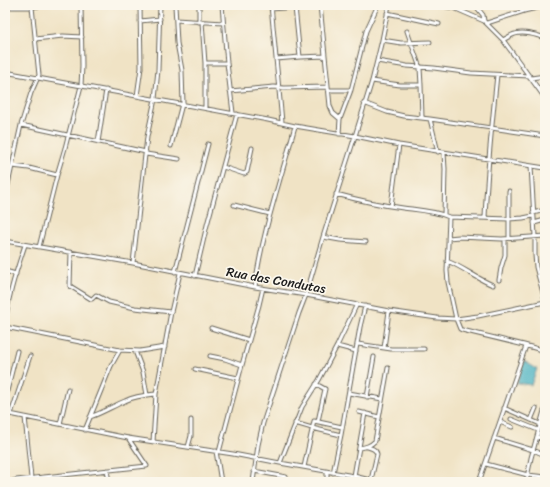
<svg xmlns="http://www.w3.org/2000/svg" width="550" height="487" font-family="Sriracha,sans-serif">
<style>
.water{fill:#42afbf;stroke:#2f666e}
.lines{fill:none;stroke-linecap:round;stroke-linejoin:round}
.minor-casing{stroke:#666257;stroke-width:5}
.minor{stroke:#fff;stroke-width:3}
.labels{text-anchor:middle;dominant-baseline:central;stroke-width:3.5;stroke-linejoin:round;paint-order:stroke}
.street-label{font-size:13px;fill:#1c1c1c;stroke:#fbf7ec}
</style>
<rect width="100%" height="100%" fill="#fbf7ec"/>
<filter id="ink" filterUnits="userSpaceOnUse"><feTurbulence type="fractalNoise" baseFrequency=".025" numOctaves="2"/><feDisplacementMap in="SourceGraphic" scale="8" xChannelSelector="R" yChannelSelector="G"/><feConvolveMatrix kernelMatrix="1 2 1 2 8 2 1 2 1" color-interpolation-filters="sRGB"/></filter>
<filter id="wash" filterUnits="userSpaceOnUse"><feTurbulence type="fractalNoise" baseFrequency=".012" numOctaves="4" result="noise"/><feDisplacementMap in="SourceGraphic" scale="16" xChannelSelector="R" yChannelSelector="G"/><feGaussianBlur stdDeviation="0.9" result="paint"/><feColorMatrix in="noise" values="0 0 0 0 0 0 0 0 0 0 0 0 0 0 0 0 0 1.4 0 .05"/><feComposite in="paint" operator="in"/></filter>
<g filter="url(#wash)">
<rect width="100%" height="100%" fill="#f0e3c5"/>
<path class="water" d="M524,361L537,369L531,385L517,383Z"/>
</g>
<g filter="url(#ink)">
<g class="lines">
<defs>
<path id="minor" d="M175,5L177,43L182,70L183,104
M199,5V22
M222,5L227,63L233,113
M271,5L282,122
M436,5L454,8L484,21L503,40L545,98
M475,5L483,15L484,21
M5,7H32L47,5
M295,7L300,57
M271,9L320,5L330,106L333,113L340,119
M387,13L439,24
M176,20L223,23
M140,21L160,19
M202,22L205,63V108
M487,23L524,11L545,6
M407,31L420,68L421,85L422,118
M35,39L63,36L82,37
M382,40L401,43L430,42
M503,40C507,38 511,35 515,34C524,31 536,35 545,38
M276,59L300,57L325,56
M377,61L407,66L434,68L471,73L530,76
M205,63H227
M5,72L268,120L295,126L355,136L399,145L545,168
M531,78L545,76
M372,81L400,85H421
M328,90H351
M230,91L274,87L284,88L327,87
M137,96L141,68L140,5
M364,103L387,112L404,116L430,119L545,136
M430,119L438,152
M21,125L146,152
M339,134L340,119L351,90L366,31L378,5
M98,142L106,90
M171,146L182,104
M146,154L179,159
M12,166L29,168L57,175
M531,166L535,236V255L536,267L545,300
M223,167L244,174L247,172L252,148
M336,194C358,200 380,205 403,208C418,210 435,211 449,217L509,219L523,218L533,216
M5,198L21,125L31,93L39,75L32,7
M234,205L270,214
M391,206L399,145
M533,213L545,210
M444,215L445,169L444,153
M449,217L447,271L448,282L456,319L460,329L462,330L524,345L545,351
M485,218C487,170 492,123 497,75
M534,223L545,220
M323,237L340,240L366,242
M448,238L459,237L502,239L545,236
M509,238V191
M5,241L133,263L255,287L306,295L389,311L437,318L456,319L478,316L545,302
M39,247L57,175L65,148L81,86L82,66L81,5
M71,252L70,286L91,299H92L96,295L109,302L135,308L171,312
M447,261C463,267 477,279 493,285
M133,263L147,137L155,99L158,70L160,5
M5,271L16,274
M175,272L208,144
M195,276L207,225L237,114
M499,280L501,268L505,255V239
M255,287C262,232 281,179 295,126
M5,327L120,350L140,351L165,347
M211,328L249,340
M5,330C6,301 16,272 25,245
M358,344L391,349H424
M337,346L356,351
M384,348L389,311
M135,351L143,372L147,395
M210,356L225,359L242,365
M195,369L238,378
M316,384L325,389L318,421
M545,388V387
M349,393L382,399
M367,397L374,357
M5,399L17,351
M504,408L540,424
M359,412L379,417
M5,413L128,438L233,454L280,463L354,476L378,482
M11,414L30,356
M25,417L31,478
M90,417C102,413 113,406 125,401C135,396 146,395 156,394
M511,419L538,430
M531,420L536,408
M500,422L512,427
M295,423L312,428L341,435
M60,424L68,389
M85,430L111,366L120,350
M537,437L545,439
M494,438L533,450L545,455
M153,442L156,394L171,312L180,273
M188,447L191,436V420
M367,447C371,448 376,449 377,454L371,480
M359,448C366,447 370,446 375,441L388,368
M216,451L221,482
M219,452L242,365L259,305L263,288
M280,463L302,407L319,380L337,346L357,304
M486,464L528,475L545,477
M304,467L314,421L342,427
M107,470L109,482
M254,471L286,477
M333,473L341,435L360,327L365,306
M10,482L16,480L147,466L128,438
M253,482L258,445L263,423L299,313L306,295L323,237L355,136L372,81L382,40L389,5
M327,482V472
M354,482V476L365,413
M479,482L526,346
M526,482L531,458L544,411"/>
</defs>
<use href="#minor" class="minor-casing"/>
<use href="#minor" class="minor"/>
</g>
</g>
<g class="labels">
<g class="street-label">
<text transform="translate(276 280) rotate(10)">Rua das Condutas</text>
</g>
</g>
<rect width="550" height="487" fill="none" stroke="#fbf7ec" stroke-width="20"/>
</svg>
